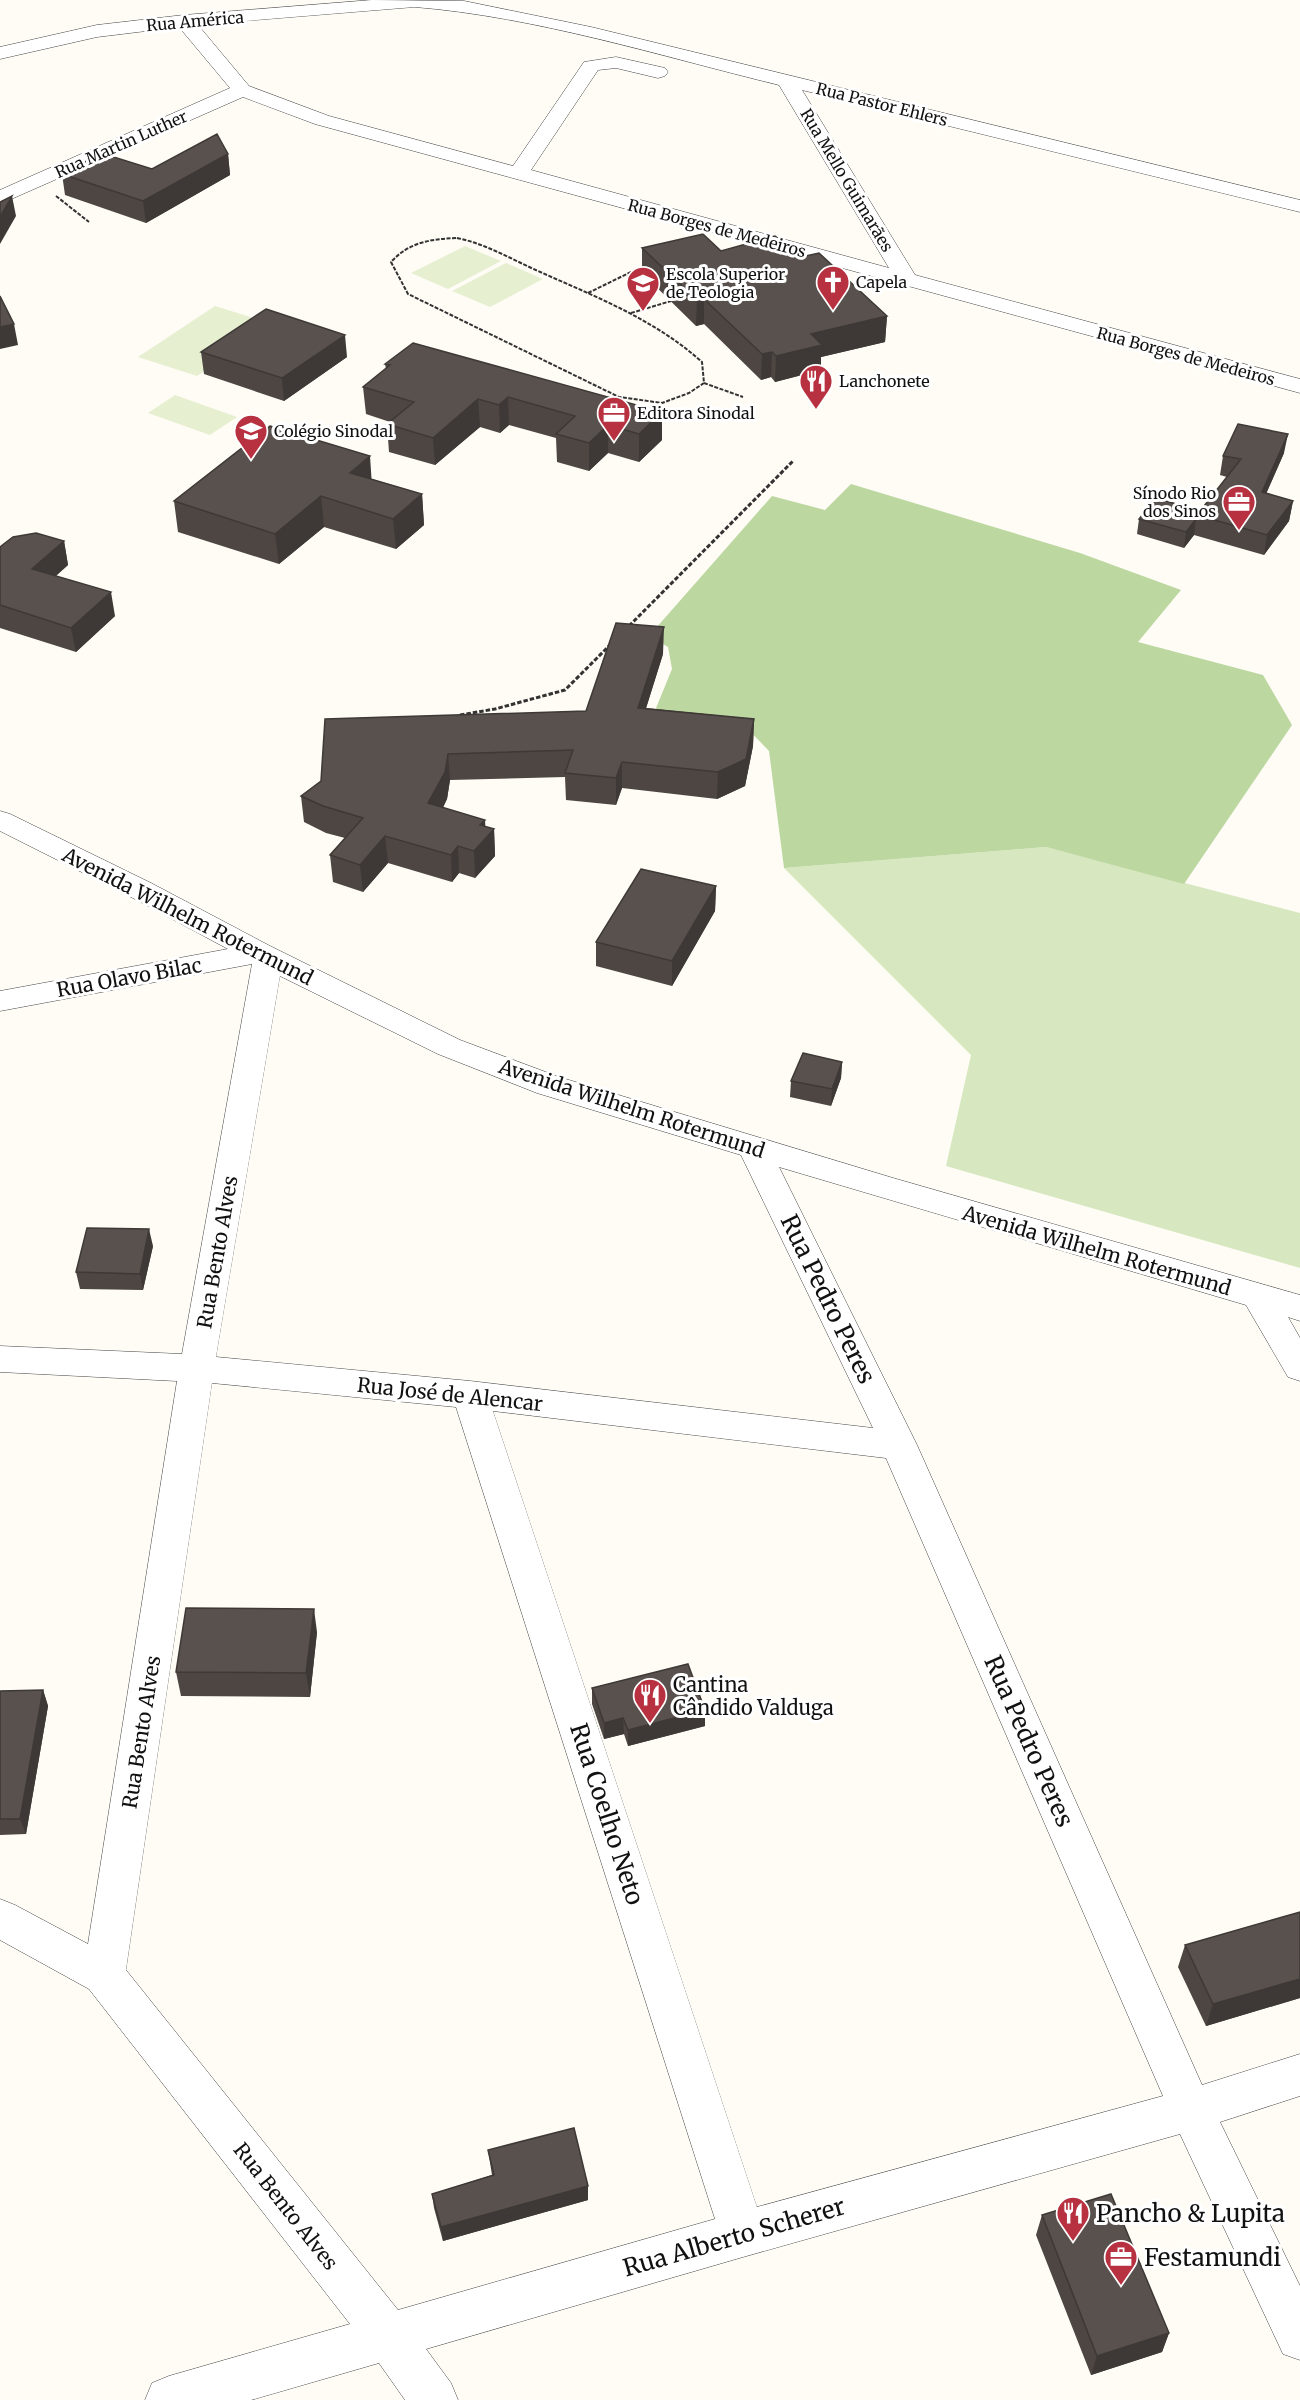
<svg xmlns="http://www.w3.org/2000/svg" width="1300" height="2400" font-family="Merriweather,serif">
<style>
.green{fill:#d7e7c0}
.forest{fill:#bcd7a0}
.pitch{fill:#e7efd1}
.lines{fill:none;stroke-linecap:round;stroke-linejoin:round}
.minor-casing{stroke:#444;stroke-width:1}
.path-far1{stroke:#333;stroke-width:2;stroke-dasharray:4 1.5;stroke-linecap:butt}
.path{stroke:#333;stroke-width:3;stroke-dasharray:4.5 2;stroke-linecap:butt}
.minor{fill:#fff;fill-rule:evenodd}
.wall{fill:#4d4642}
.shaded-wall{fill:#3e3936}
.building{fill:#59514d;stroke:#3e3936;stroke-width:1.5}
.labels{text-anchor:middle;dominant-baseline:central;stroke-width:6;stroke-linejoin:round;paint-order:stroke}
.far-street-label{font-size:16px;fill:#111;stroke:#fff}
.far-poi-label{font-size:16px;fill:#111;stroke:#fff;text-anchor:start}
.street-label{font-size:20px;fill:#111;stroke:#fff}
.poi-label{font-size:20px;fill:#111;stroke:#fff;text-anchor:start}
.near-street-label{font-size:24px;fill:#111;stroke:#fff}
.near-poi-label{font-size:24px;fill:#111;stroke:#fff;text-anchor:start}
</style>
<rect width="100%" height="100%" fill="#fefcf5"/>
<path class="green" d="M1046,847L1300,913V1268L946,1166L971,1055L784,868Z"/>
<path class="forest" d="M851,484L1080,553L1181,590L1138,642L1263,675L1292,725L1184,884L1046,847L784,868L769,751L743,724L654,713L672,669L668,647L649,636L772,496L825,510Z"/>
<path class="pitch" d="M465,246L501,261L448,289L411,273Z
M506,263L543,279L490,307L452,291Z
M215,306L273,324L197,376L138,357Z
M175,395L237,417L210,435L148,413Z"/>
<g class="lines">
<defs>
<path id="minor" d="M372,0L464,1L591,27L1300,200V212L802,90L915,275L1300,379V393L315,124L243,97L0,204V190L230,88L179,27L97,37L0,59V47L97,25L184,15ZM415,7C537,17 660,56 779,85L889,268L531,170L598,70L616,68L658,78L665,76L668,72L665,68L616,57L584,62L513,166L329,116L249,86L198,25Z
M0,811L10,814L151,883L270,946L460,1040L559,1077L893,1178L1300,1295V1321L1288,1317L1300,1338V1381L1288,1377L1246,1305L779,1167L917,1445L1202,2085L1300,2054V2096L1220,2122L1300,2286V2360L1283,2354L1180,2134L743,2257L426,2349L451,2383L458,2400H405L379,2363L251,2400H145L152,2383L169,2376L350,2324L89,1989L0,1940V1899L15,1905L88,1944L177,1381L0,1372V1346L182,1354L252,964L0,1011V991L228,949L131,897L0,831ZM280,976L438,1054L537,1093L741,1155L873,1428L470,1381L216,1357ZM212,1383L456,1407L715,2219L398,2310L126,1970ZM493,1411L886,1458L1163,2096L757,2207Z"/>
</defs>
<use href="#minor" class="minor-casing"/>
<path class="path-far1" d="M56,196L89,222
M457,238C486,244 511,259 538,271C596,297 654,319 702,362L704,383L689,393L662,403L619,397L408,294L391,262C409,242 431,239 457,238Z
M588,293L635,270L647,267
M631,313L671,301
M704,383L743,397"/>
<path class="path" d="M629,626L794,460
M460,715L495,709L565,690L611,644"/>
<use href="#minor" class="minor"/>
</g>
<path class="wall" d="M228,154L230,175L146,223L65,195L62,174L152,169Z
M642,248L721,251L801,257L887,316L885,342L821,357V370L775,382L771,377L761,380L704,324L696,326L642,273Z
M201,352L347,357L284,401L204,374Z
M385,364L662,412V440L639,462L608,453L589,471L557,462L556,438L509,425L500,433L480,427L435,465L389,452L387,424L390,422L366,414L363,387L386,369Z
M1284,453L1266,494L1293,501L1289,521L1264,555L1194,535L1184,548L1137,534L1139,519L1200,511L1227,477L1220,475L1223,456Z
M372,479L422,494L424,525L396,549L324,527L279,564L178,532L174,501Z
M64,541L68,565L56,576L115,616L76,652L0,628V547Z
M663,654L646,708L754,719L753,746L745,786L717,799L622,788L616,805L566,800L565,777L450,780L447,799L443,808L485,820V827L494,829L495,856L475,878L459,873L452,882L388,863L363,892L333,882L330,855L345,838L326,833L304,822L301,796L586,711Z
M716,886L715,911L672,986L596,966V942Z
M842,1062L841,1078L831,1106L790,1097L791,1081Z
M153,1246L143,1290L80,1289L76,1272Z
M317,1632L310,1697L181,1696L176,1672Z
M592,1688L705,1726L628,1746L624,1734L604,1739L592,1704Z
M43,1690L48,1706L26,1834L0,1835V1691Z
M1300,1912V1998L1206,2026L1178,1967L1185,1945Z
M488,2150L588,2186V2200L443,2241L434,2208L432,2194L492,2175Z
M1042,2215L1169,2333L1162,2352L1091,2375L1036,2235Z"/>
<path class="shaded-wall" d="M228,154L230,175L146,223L143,201Z
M12,196L16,216L0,244V217Z
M704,299V324L696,326L697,300Z
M887,316L885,342L821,357V370L775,382L776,356L811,334Z
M14,324L18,345L0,349V327Z
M345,335L347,357L284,401L282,378Z
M772,352L771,377L761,380L762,354Z
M508,397L509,425L500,433L499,405Z
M478,399L480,427L435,465L433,438Z
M662,412V440L639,462V434Z
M608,425V453L589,471V443Z
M1288,434L1284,453L1258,512L1262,492Z
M370,456L372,486L350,473Z
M422,494L424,525L396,549L393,519Z
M321,496L324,527L279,564L275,534Z
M1293,501L1289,521L1264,555L1267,535Z
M1196,519L1194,535L1184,548L1186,532Z
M64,541L68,565L37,592L32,569Z
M111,592L115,616L76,652L71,628Z
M664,627L663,654L638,734V708Z
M754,719L753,746L745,786L717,799L718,772Z
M448,754L450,780L447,799L430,830L428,803Z
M622,762V788L616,805V778Z
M485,820L486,838L494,829L495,856L475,878L474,851L480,825Z
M385,836L388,863L363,892L360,865Z
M458,846L459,873L452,882L451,855Z
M716,886L715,911L672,986V961Z
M842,1062L841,1078L831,1106L832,1089Z
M149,1229L153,1246L143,1290L140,1274Z
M314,1609L317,1632L310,1697L306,1673Z
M43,1690L48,1706L26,1834L20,1819Z
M705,1710V1726L628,1746V1730Z
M623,1718L624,1734L604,1739V1723Z
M1300,1979V1998L1206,2026L1213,2004Z
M588,2186V2200L443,2241L441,2227Z
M1169,2333L1162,2352L1091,2375L1097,2356Z"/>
<path class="building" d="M217,134L228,154L143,201L62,174L101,153L152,169Z
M12,196L0,217V202Z
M703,234L721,251L775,236L801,257L819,253L887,316L811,334L822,345L776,356L772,352L762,354L704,299L697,300L642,248Z
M0,296L14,324L0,327Z
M266,309L345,335L282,378L201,352Z
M413,343L662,412L639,434L608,425L589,443L556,434L575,416L508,397L499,405L478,399L433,438L387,424L414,402L363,387L390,365L385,364Z
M1238,424L1288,434L1262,492L1293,501L1267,535L1197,515L1241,459L1223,456Z
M270,426L370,456L350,473L422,494L393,519L321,496L275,534L174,501Z
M1156,498L1200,511L1197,515L1196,519L1186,532L1139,519Z
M36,533L64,541L32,569L111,592L71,628L0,605V547L13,537Z
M616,623L664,627L638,708L754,719L746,759L718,772L622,762L616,778L565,773L573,750L448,754L445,772L428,803L485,820L480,825L494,829L474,851L458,846L451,855L385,836L360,865L330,855L363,818L323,806L301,796L321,781L325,719L586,711Z
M641,869L716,886L672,961L596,942Z
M803,1053L842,1062L832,1089L791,1081Z
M87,1228L149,1229L140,1274L76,1272Z
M186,1608L314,1609L306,1673L176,1672Z
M688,1664L705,1710L628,1730L623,1718L604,1723L592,1688Z
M43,1690L20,1819H0V1691Z
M1300,1912V1979L1213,2004L1185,1945Z
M574,2128L588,2186L441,2227L432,2194L494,2175L488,2150Z
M1111,2194L1169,2333L1097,2356L1042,2215Z"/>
<defs>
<symbol id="church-pin" viewBox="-11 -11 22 30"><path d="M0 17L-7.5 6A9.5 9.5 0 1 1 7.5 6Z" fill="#b83140" stroke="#fff"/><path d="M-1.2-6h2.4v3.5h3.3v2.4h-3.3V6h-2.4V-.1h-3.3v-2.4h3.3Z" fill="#fff"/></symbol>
<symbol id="university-pin" viewBox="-11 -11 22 30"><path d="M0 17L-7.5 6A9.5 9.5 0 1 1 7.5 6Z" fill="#b83140" stroke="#fff"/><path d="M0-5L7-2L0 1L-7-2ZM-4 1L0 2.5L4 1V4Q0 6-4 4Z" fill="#fff"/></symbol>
<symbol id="restaurant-pin" viewBox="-11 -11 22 30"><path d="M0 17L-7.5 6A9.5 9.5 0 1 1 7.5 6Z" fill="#b83140" stroke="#fff"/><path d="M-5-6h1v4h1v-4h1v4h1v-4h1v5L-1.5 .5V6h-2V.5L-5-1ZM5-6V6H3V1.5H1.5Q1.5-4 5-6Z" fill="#fff"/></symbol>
<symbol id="office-pin" viewBox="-11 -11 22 30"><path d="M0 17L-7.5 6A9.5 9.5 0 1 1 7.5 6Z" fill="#b83140" stroke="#fff"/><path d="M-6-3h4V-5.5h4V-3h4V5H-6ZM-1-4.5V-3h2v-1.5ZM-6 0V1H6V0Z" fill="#fff"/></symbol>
<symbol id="school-pin" viewBox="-11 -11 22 30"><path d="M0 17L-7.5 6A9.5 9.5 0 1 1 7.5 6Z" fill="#b83140" stroke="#fff"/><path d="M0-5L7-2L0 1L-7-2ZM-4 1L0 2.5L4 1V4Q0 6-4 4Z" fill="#fff"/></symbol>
</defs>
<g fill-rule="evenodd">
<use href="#church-pin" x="814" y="263" width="38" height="52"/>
<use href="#university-pin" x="624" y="264" width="38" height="52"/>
<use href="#restaurant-pin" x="797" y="362" width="38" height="52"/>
<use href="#office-pin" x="595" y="394" width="38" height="52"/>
<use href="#school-pin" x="232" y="412" width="38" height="52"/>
<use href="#office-pin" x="1220" y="483" width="38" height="52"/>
<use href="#restaurant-pin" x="631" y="1676" width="38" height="52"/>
<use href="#restaurant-pin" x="1054" y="2194" width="38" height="52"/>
<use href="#office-pin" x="1102" y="2238" width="38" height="52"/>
</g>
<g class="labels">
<g class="far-street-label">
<text transform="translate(195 21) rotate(-5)">Rua América</text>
<text transform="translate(882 104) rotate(14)">Rua Pastor Ehlers</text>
<text transform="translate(121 144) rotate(-24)">Rua Martin Luther</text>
<text transform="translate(847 180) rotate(59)">Rua Mello Guimarães</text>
<text transform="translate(717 228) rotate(15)">Rua Borges de Medeiros</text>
<text transform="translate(1186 356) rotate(15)">Rua Borges de Medeiros</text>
</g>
<g class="far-poi-label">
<text x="666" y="274">Escola Superior<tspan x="666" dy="18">de Teologia</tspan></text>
<text x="856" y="282">Capela</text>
<text x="839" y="381">Lanchonete</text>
<text x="637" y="413">Editora Sinodal</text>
<text x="274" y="431">Colégio Sinodal</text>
<text x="1216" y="493" text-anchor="end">Sínodo Rio<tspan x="1216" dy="18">dos Sinos</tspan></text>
</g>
<g class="street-label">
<text transform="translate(188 916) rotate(27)">Avenida Wilhelm Rotermund</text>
<text transform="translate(129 977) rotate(-10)">Rua Olavo Bilac</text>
<text transform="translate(632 1108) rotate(18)">Avenida Wilhelm Rotermund</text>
<text transform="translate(1097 1250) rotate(16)">Avenida Wilhelm Rotermund</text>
<text transform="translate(217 1252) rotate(-80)">Rua Bento Alves</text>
<text transform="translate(450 1394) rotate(6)">Rua José de Alencar</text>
<text transform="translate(141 1732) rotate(-81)">Rua Bento Alves</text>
<text transform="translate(286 2206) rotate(52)">Rua Bento Alves</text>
</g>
<g class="poi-label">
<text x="673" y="1684">Cantina<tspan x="673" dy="23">Cândido Valduga</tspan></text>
</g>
<g class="near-street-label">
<text transform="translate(828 1299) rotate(64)">Rua Pedro Peres</text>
<text transform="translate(1029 1741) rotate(66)">Rua Pedro Peres</text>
<text transform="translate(607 1814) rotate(72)">Rua Coelho Neto</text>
<text transform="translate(734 2237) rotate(-16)">Rua Alberto Scherer</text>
</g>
<g class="near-poi-label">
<text x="1096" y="2213">Pancho &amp; Lupita</text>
<text x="1144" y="2257">Festamundi</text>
</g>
</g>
</svg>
